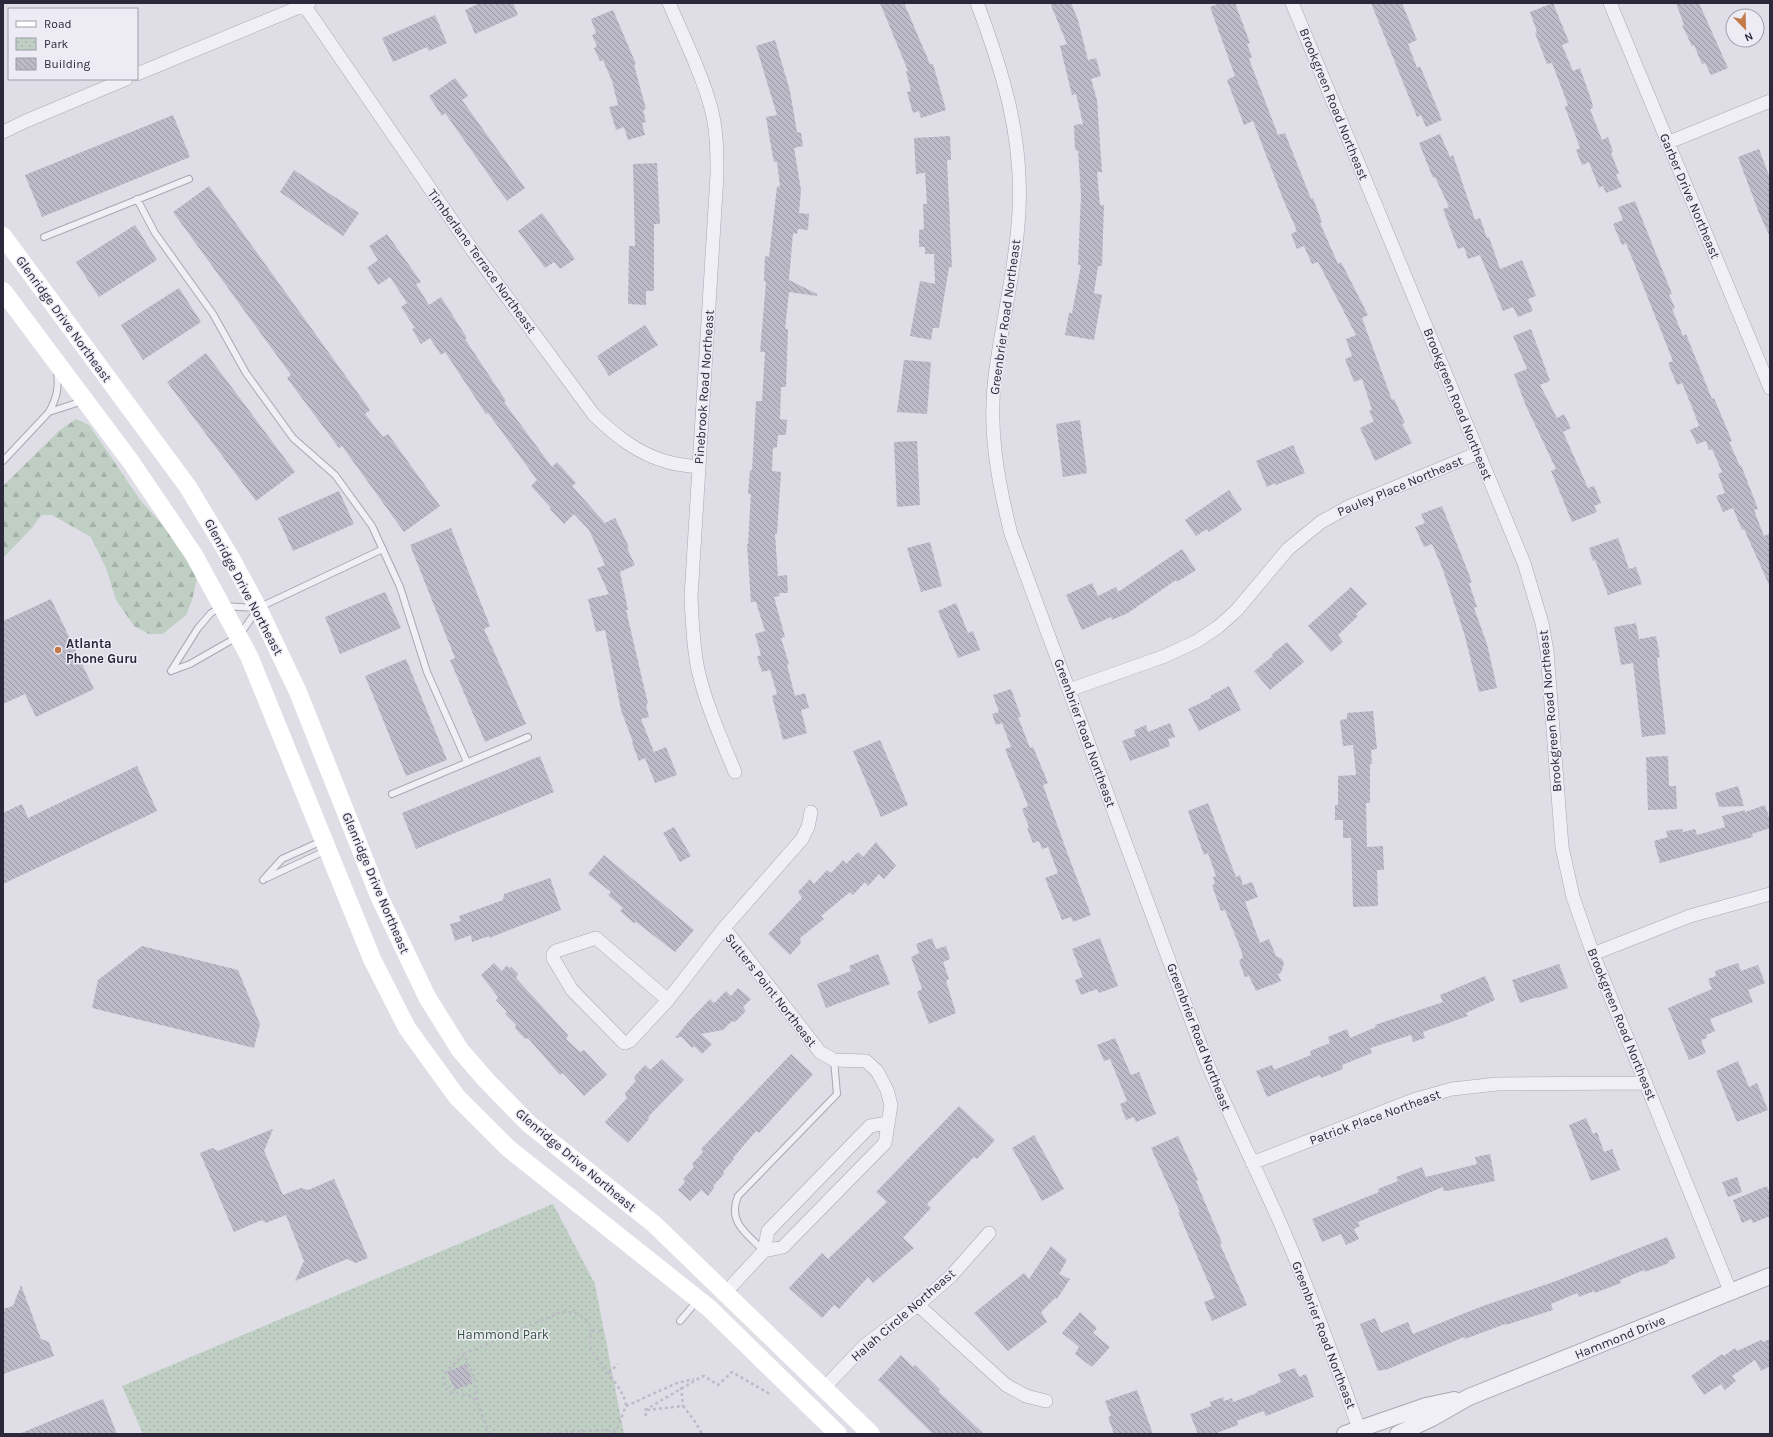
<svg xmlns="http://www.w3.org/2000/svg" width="1773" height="1437" font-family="Karla,sans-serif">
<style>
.forest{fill:url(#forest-firs)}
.park{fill:url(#park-dots)}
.building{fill:url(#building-back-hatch)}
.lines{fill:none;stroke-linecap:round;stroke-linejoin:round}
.service-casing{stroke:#a9a7b3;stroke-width:8}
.minor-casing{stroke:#a9a7b3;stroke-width:14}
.tertiary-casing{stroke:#a9a7b3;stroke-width:18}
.path{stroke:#bdbbc5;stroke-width:2.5;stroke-dasharray:3 3;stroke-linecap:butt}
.service{stroke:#f0eff5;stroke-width:6}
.minor{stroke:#f0eff5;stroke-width:13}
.tertiary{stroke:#f0eff5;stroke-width:16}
.secondary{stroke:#fff;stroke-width:18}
.poi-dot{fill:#c47b49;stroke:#edecf4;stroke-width:1.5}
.labels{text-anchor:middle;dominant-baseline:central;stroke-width:3;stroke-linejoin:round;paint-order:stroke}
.street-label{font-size:13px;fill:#2b283b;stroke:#edecf4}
.poi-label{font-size:13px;font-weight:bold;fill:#2b283b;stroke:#edecf4;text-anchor:start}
.park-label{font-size:13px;fill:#365642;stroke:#edecf4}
</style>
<defs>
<pattern id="forest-firs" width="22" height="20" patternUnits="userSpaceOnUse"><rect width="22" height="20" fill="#bfcfc4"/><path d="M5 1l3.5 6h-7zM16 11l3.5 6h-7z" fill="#a4b2a9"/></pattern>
<pattern id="park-dots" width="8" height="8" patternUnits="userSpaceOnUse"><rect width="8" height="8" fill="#bfcfc4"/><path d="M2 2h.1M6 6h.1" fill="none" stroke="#a4b2a9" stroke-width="1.8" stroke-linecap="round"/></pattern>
<pattern id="building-back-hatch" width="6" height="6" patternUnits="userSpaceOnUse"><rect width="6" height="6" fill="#bdbbc8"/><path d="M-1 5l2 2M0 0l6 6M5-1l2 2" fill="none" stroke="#9a98a4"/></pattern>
</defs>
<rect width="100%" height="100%" fill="#dfdde6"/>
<path class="forest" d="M76,419L89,425L141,501L178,542L197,578L192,600L186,615L163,634H149L134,626L116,600L106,568L91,537L52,515H41L32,528L3,558V486L60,430Z"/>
<path class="park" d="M553,1204L595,1284L624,1434H143L122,1386Z"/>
<path class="building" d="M480,3H513L518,15L475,34L465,10Z
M880,3H904L930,64H933L946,110L921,118L919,111L913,113L907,92L911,91L906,71H908Z
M1050,3H1071L1078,20L1088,60L1096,58L1101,76L1091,79L1097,100L1102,172H1097L1100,205H1104L1102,266H1098L1094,293L1102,295L1094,340L1065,335L1069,313H1072L1081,265H1078L1081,195L1078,151L1075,150L1074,125L1083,124L1076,94L1072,95L1060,46L1067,44Z
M1220,3H1235L1250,43L1247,44L1252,57L1249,59L1278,135L1285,133L1311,199L1313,198L1322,222L1320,223L1338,264L1341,262L1368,315L1362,318L1392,400L1394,399L1405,423L1402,424L1412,443L1375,461L1360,428L1374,421L1369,411L1372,410L1362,379L1354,382L1345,359L1352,356L1346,339L1356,335L1318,262L1312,264L1304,246L1297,249L1291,234L1297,231L1283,199L1253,121L1244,125L1227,80L1235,76L1210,7Z
M1371,3H1402L1417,40L1408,44L1417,68L1420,66L1442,120L1426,127L1421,115L1417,117Z
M1553,3L1569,42L1562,45L1573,71L1580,68L1592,102L1593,108L1590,109L1602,140L1608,137L1613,152L1611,153L1619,173L1616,175L1622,187L1606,193L1603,186L1599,188L1589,162L1582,165L1576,150L1580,148L1565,107L1568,105L1552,63L1547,64L1535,33L1537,32L1530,12Z
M1676,3H1699L1728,68L1711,75L1705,63L1702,64L1694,45L1692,46L1682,25H1684Z
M613,10L636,64L634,65L646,109L643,110L646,122L642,123L645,135L628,140L624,127L616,130L609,107L618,105L612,81L603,60L600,61L594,48L597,46L592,35L596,33L591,19Z
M435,15L447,43L429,51L427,47L393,62L382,38Z
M775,40L790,91L797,132L801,133L803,146L794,148L801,190L799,213L809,214L808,230L798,229L797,234L793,233L789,280L817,294V296L789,292L785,329H788L786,387H781L780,419L787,420L786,435H778L777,447L773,448L772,471L781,472L777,534H775L778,576L787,575L788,593H779L780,596L774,597L785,637L781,638L789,664L787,665L795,696L805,693L809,708L801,710L807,733L783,740L772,696L777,694L770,670L762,672L757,657L761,655L755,634L765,631L756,602H751L747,544H748L751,494H748L750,470H752L756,401H762L765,352H760L766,282L764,281L765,256L769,257L777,186L780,187L777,162H774L772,152L766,117L777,115L756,46Z
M455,78L468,96L462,100L525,188L507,201L445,113L442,116L429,96Z
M173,115L190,157L42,217L25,175Z
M1440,134L1450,157L1453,155L1475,220L1480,218L1487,238L1489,237L1500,269L1522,260L1536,296L1528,299L1533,311L1518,317L1513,307L1503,311L1480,255L1468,259L1464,247L1458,249L1443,209L1449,207L1435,177L1433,178L1419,143Z
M950,136L951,160H947L952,267H949L939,328H933L931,340L910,336L920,281L935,284L934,254H925V247H919V230L924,229L923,204H927L925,173L916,174L914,138Z
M1759,149L1770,178V237L1759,213L1738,157Z
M657,163L660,224H654V291H646V305L628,304L629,246H635L633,164Z
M294,170L359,213L343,236L280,192Z
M209,186L370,410L365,414L383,437L388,434L440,506L404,532L342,446L339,448L287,378L291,375L173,212Z
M1635,201L1672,294L1669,295L1675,308L1672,309L1683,336L1686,334L1712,399L1714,398L1732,441L1729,442L1740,466L1741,465L1758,509L1754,510L1764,536L1770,533V587L1744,529L1742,530L1733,508L1723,512L1716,496L1725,493L1718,474L1722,472L1712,449L1709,450L1706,441L1697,444L1690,430L1699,426L1692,407L1682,383L1677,385L1668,363L1673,361L1626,243L1622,245L1613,224L1623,220L1618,207Z
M542,213L575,259L560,269L554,262L545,268L518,231Z
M135,225L157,260L99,297L76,262Z
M387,234L421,282L416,284L429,305L441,297L467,338L465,339L506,401L504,402L552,467L557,462L576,483L572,486L605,523L615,518L629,547L627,548L635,565L620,572L628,610H626L648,704L646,705L649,717L641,719L654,752L666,747L677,775L655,783L645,758L639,761L632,743L633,742L621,710L605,630L596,632L588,599L609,594L597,568L605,565L589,530L574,514L564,524L550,509L551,508L531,486L537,480L488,413L486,414L445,352L441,355L430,338L421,344L412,329L415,328L401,307L407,303L390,277L378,285L367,268L378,260L369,246Z
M179,288L201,322L143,360L121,325Z
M645,325L658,345L609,376L597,356Z
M1531,329L1550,381L1540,385L1557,418L1564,414L1571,428L1563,432L1588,488L1594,486L1601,503L1594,506L1597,512L1572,522L1551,471L1556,469L1526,406L1514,374L1527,369L1513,336Z
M206,353L295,472L256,501L167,382Z
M904,360L931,362L927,414L897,412Z
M1080,420L1087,473L1063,477L1056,424Z
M917,441L920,505L897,507L894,442Z
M1293,445L1305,473L1276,485L1275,483L1267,487L1256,461Z
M1229,490L1242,510L1209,532L1207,529L1196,536L1185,520Z
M339,491L354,524L293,551L278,518Z
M1442,506L1472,582L1469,583L1477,607L1474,608L1487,644L1497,688L1479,692L1464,633L1443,570L1432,544L1424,547L1415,527L1425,523L1421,514Z
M451,528L490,626L484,629L526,724L485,742L450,660L455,658L410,545Z
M1618,538L1629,569L1636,567L1642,584L1608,595L1595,560L1593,561L1589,548Z
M930,542L942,586L921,592L907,548Z
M1182,549L1196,570L1177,582L1176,580L1128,613L1112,620L1111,617L1082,630L1066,595L1092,583L1098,596L1116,587L1118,592Z
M1351,587L1367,604L1356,614L1358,616L1338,635L1343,642L1331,652L1308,626Z
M385,592L401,628L340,654L325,617Z
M51,599L94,689L36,717L25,694L3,704V621Z
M956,603L968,633L973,631L980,650L958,658L938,611Z
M1636,623L1639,639L1656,636L1660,657L1657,658L1666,734L1642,737L1633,663L1621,665L1614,627Z
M1287,642L1304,662L1270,690L1254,671L1273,656L1272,654Z
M406,659L447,760L406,776L365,676Z
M1229,686L1241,710L1199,731L1188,709L1211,698L1210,696Z
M1011,689L1021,717H1018L1030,748L1033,747L1048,783L1043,785L1068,855L1091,915L1073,922L1071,917L1062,920L1045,878L1058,873L1048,847L1042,849L1039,841L1033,843L1027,828L1029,827L1022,809L1028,806L1005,749L1011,747L1002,723L996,725L992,714L999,712L993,695Z
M1373,711L1377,749L1371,750L1372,764H1370V803H1366L1367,847L1383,846L1384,870H1377L1378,906L1353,907L1351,838H1343V820H1335V805H1338V776L1356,775L1353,745L1343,746L1340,720L1347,719V713Z
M1170,723L1175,737L1168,739L1170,746L1130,761L1122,741L1136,736L1134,730L1146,725L1148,732Z
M880,740L908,805L881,817L853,751Z
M540,756L554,792L416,849L402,813Z
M1668,756L1669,786H1676L1677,809L1648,810L1646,757Z
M137,766L157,811L3,884V813L22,804L28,818Z
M1738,786L1744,806L1719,807L1715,793Z
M1208,803L1236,877L1240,875L1243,885L1252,882L1258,897L1245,902L1260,943L1269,939L1276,956L1282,959L1284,963L1281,973L1278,974L1281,981L1256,991L1249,976L1245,977L1239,961L1243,957L1241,950L1225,910L1221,911L1212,885L1215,884L1213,877L1216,876L1208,853L1204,855L1188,811Z
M1765,805L1770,820V828L1752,834L1753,837L1660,863L1654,841L1668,837L1666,831L1682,829L1683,832L1695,829L1697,835L1725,827L1722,816L1745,810V812Z
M674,827L691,856L680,862L663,833Z
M876,842L896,866L884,879L879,874L868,886L865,882L853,895L850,892L821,916L824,919L800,938L801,943L790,955L768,934L802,898L798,892L810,879L814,884L827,870L831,873L843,860L846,864L858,852L863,857Z
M604,855L694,930L675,952L636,922L634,923L620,911L623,908L608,895L611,892L588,874Z
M550,878L561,910L489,938V936L472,942L471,935L455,941L450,924L461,921L459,916L503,900L504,894Z
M932,938L936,949L946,946L950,959L943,962L949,979L946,981L956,1013L929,1024L917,992L922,989L911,957L919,953L916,944Z
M1100,938L1118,986L1099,993L1097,989L1081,995L1075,980L1083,977L1072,949Z
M142,946L238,970L260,1024L254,1048L92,1008L98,980Z
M878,954L890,984L826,1008L817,984L851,971L849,966Z
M494,963L502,971L507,965L509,968L511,967L518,974L516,978L568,1035L566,1039L580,1052L584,1050L607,1075L584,1096L563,1073L560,1075L528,1038L525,1039L515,1028L516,1025L505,1014L507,1012L496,1000L498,997L481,975Z
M1738,963L1741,971L1758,965L1765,983L1748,990L1753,1002L1710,1019L1715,1031L1706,1035L1707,1038L1701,1040L1706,1053L1689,1060L1668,1008L1712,989L1708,979L1716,976L1715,971Z
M1559,964L1568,988L1538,998L1537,997L1520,1003L1512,980Z
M1485,976L1495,1000L1466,1013L1468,1016L1423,1032L1425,1038L1413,1042L1411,1035L1370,1048L1372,1053L1342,1065L1343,1069L1321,1078L1320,1075L1267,1097L1256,1071L1272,1065L1274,1070L1311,1055L1310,1051L1330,1043L1328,1037L1347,1029L1350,1038L1376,1027L1375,1025L1443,1002L1440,995Z
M738,988L751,999L743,1007L746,1011L735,1022L732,1021L723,1030L701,1034L712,1044L702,1054L694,1046L692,1048L682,1037L675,1038L688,1022L710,999L714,1003L726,991L731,996Z
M1115,1038L1131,1075L1139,1072L1156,1114L1136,1122L1134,1117L1126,1120L1120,1104L1127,1101L1110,1059L1104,1061L1097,1045Z
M791,1054L813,1074L759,1133L756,1131L733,1158L734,1159L723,1172L724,1174L713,1186L714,1188L708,1196L701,1190L690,1201L678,1190L685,1182L683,1179L694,1167L692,1164L703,1152L701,1149Z
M662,1059L684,1080L648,1117L649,1119L628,1143L605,1122L627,1098L625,1093L636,1081L634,1077L645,1065L650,1070Z
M1738,1061L1749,1087L1757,1083L1768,1110L1737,1122L1716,1071Z
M959,1106L995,1140L977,1159L974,1157L927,1204L931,1208L903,1238L914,1248L873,1283L868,1277L839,1309L834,1305L822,1318L789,1288L822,1253L828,1259L887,1202L876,1192Z
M1586,1118L1593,1134L1597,1132L1604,1152L1612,1149L1620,1170L1591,1181L1569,1125Z
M273,1129L264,1151L283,1195L301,1188L308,1190L334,1179L368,1258L356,1263L347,1259L295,1281L304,1261L286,1215L266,1223L262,1220L234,1232L200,1153L212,1148L218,1151Z
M1034,1135L1064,1189L1042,1201L1012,1148Z
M1178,1136L1198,1180L1196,1181L1222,1243L1220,1244L1247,1305L1212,1321L1204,1302L1215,1298L1178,1212H1180L1151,1148Z
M1490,1154L1495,1181L1447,1191H1443V1187L1358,1222L1360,1226L1354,1229L1359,1239L1346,1245L1341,1234L1322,1242L1312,1219L1379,1192L1378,1189L1398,1181L1396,1177L1422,1167L1426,1177L1477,1164L1475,1157Z
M1737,1177L1742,1192L1728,1197L1722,1182Z
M1767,1186L1770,1194V1216L1753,1223L1751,1219L1742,1223L1733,1200Z
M1667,1237L1676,1258L1668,1261L1669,1263L1645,1272L1644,1270L1620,1280L1621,1283L1595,1293L1594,1291L1579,1297L1577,1293L1551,1304L1553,1310L1506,1325L1505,1324L1465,1339L1464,1337L1388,1369L1378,1371L1360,1324L1375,1318L1381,1333L1408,1322L1413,1334L1480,1307L1559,1280Z
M1051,1246L1067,1260L1059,1274L1070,1279L1057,1299L1055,1298L1041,1312L1047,1322L1008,1351L974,1313L1024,1273L1029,1279Z
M21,1285L41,1339L49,1342L54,1356L3,1374V1309L13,1306Z
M1080,1312L1097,1328L1093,1333L1110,1347L1092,1367L1075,1354L1079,1347L1062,1333Z
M1770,1339V1366L1761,1371L1755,1360L1732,1376L1736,1381L1725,1390L1721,1384L1704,1395L1691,1376L1722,1354L1724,1356L1735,1348L1737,1351L1761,1340L1763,1342Z
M901,1355L913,1367L915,1365L940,1390L938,1391L984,1434H933L878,1380Z
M466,1364L473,1383L455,1390L447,1372Z
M1295,1368L1299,1377L1306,1374L1314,1397L1266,1416L1263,1411L1237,1421L1238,1425L1214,1434H1198L1190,1414L1211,1406L1210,1402L1223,1397L1224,1401L1232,1398L1233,1402L1257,1393L1256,1392L1281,1382L1278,1374Z
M1137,1390L1153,1434H1114L1108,1417L1111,1416L1105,1401Z
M103,1399L117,1434H19Z"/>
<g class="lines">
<defs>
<path id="service" d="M137,199L155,233L213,314L246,373L293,438L335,475L372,526L400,587L427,672L467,762
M44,237L189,179
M57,372C59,387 57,398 49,412L83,401
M3,461L49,412
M171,671L198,628L211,613L223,606L258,608L383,549
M171,671L190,664L239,636L257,610
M392,794L528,737
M267,878L327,850
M263,880L282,859L322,841
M764,1251C747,1234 727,1222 738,1196L837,1094L834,1060
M680,1321L697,1301"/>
<path id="minor" d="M669,3C684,38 701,72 711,108C717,130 717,153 717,175L691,597C692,621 693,646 698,670C706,705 721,738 735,772
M977,3C1003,72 1023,137 1019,211C1016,267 1002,321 995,376C988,429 998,482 1011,534L1206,1060C1230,1118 1259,1174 1284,1232C1313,1298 1336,1366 1361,1434
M1292,3L1524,563L1542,623L1547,651L1562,847L1573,897L1593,954L1731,1293
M1610,3L1770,388
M304,5L473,251L594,415C616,436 638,454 668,462C678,465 689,466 699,467
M137,74L309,3
M3,132L26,121L126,79
M1667,143L1770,101
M1069,690L1165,656L1197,641L1218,627L1236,611L1288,549L1321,522L1350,506L1478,453
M724,928L820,1052L834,1060L866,1061L877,1071L887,1090L891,1105L885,1143L783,1247L764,1251L768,1231L870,1126L888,1123
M1593,954L1690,916L1770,894
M668,1000L596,938L556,951L553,954V958L572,990L622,1041L625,1043L630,1041L668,1000L724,928L802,839L808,827L811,812
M1252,1163L1413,1100L1452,1089L1497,1084L1646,1083
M725,1293L764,1251
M918,1305L1006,1385L1026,1396L1046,1401
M824,1388L864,1346L918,1305L951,1276L989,1233"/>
<path id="tertiary" d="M1345,1434L1426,1406L1454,1400
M1398,1434L1432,1418L1469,1397L1770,1276"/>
</defs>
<use href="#service" class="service-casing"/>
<use href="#minor" class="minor-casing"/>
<use href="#tertiary" class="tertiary-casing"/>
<path class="path" d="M592,1331H604
M464,1354L445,1373C441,1398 457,1392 471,1396L477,1402
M609,1373L618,1364
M681,1387L683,1406
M647,1410L683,1406L696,1423L702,1434
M646,1416L645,1410L701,1377L704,1376L718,1385L732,1372L768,1393L769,1389
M489,1434L477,1402L476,1382L464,1354L561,1312C571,1311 581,1313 588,1322C595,1330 587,1341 592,1351C600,1366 625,1389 626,1406
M535,1434L605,1430L615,1431
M615,1434L626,1406L677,1383L694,1379"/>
<use href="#service" class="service"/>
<use href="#minor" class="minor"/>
<use href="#tertiary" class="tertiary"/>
<path class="secondary" d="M3,236L188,487L232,560L258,608L298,692L379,896L427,997L460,1050L487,1081L529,1124L654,1224L871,1434
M3,291L131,462L194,555L249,656L372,959L407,1028L457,1097L508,1148L709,1308L838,1434"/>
</g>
<circle class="poi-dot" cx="58" cy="650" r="4"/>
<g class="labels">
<g class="street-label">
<text transform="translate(1334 104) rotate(68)">Brookgreen Road Northeast</text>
<text transform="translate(1690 196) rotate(67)">Garber Drive Northeast</text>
<text transform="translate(482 261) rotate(54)">Timberlane Terrace Northeast</text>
<text transform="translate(1005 317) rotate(-82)">Greenbrier Road Northeast</text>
<text transform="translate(64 319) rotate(54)">Glenridge Drive Northeast</text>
<text transform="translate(704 387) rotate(-86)">Pinebrook Road Northeast</text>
<text transform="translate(1458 404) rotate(68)">Brookgreen Road Northeast</text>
<text transform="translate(1400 486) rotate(-23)">Pauley Place Northeast</text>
<text transform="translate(244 587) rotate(62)">Glenridge Drive Northeast</text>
<text transform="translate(1550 711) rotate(-95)">Brookgreen Road Northeast</text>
<text transform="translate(1085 733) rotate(70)">Greenbrier Road Northeast</text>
<text transform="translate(376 883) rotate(67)">Glenridge Drive Northeast</text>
<text transform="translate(771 990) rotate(52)">Sutters Point Northeast</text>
<text transform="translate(1622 1024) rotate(68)">Brookgreen Road Northeast</text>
<text transform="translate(1199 1037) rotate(69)">Greenbrier Road Northeast</text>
<text transform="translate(1375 1117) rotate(-20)">Patrick Place Northeast</text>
<text transform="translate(576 1160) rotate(40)">Glenridge Drive Northeast</text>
<text transform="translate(903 1315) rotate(-41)">Halah Circle Northeast</text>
<text transform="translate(1324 1335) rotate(69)">Greenbrier Road Northeast</text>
<text transform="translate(1620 1337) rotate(-22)">Hammond Drive</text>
</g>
<g class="poi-label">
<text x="66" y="643">Atlanta<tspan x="66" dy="15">Phone Guru</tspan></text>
</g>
<g class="park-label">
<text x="503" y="1334">Hammond Park</text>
</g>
</g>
<rect width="1773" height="1437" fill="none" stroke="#2b283b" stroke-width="8"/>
<rect x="8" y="8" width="130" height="72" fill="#edecf4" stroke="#9f9eaa"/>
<rect x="16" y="21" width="20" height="6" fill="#ffffff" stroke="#9f9eaa"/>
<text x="44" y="28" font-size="12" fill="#2b283b">Road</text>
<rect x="16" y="38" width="20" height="12" fill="url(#park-dots)" stroke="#9f9eaa"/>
<text x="44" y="48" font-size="12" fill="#2b283b">Park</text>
<rect x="16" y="58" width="20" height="12" fill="url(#building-back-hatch)" stroke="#9f9eaa"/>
<text x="44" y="68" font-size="12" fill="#2b283b">Building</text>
<g transform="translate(1745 28) rotate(157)"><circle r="19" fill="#edecf4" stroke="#9f9eaa"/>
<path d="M0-3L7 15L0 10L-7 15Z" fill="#c47b49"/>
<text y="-6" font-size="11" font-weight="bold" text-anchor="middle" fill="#2b283b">N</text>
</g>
</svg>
